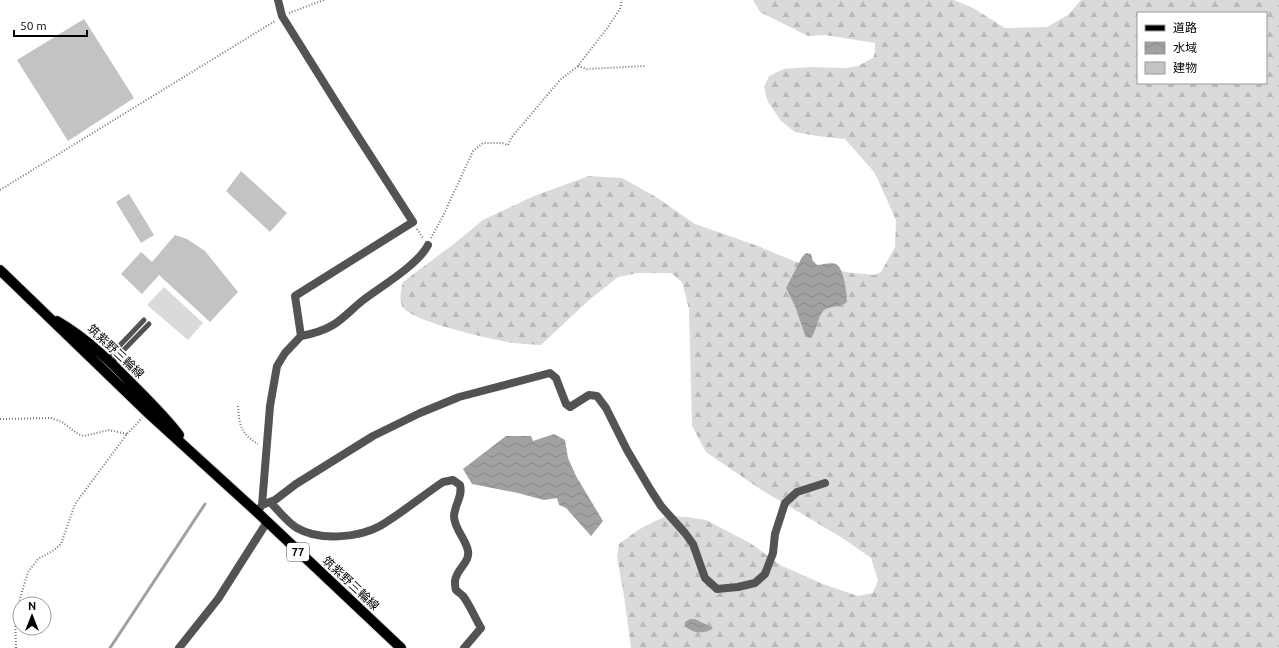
<svg xmlns="http://www.w3.org/2000/svg" width="1279" height="648" font-family="Ubuntu,'Noto Sans JP',sans-serif">
<style>
.grass{fill:#dadada}
.forest{fill:url(#forest-firs);fill-rule:evenodd}
.water{fill:url(#water-waves)}
.lines{fill:none;stroke-linecap:round;stroke-linejoin:round}
.stream{stroke:#a1a1a1;stroke-width:3}
.building{fill:#c3c3c3}
.primary-casing{stroke:#dbdbdb;stroke-width:12}
.path{stroke:#757575;stroke-width:2;stroke-dasharray:1 2;stroke-linecap:butt}
.service{stroke:#535353;stroke-width:5}
.minor{stroke:#535353;stroke-width:8}
.primary{stroke:#000;stroke-width:10}
.labels{text-anchor:middle;dominant-baseline:central;stroke-width:3.5;stroke-linejoin:round;paint-order:stroke}
.shield{fill:#fff;stroke:#4c4c4c;stroke-width:1}
.shield-label{font-size:11px;font-weight:bold;fill:#000}
.street-label{font-size:12px;fill:#000;stroke:#fff}
</style>
<defs>
<pattern id="forest-firs" width="22" height="20" patternUnits="userSpaceOnUse"><rect width="22" height="20" fill="#dadada"/><path d="M5 1l3.5 6h-7zM16 11l3.5 6h-7z" fill="#b9b9b9"/></pattern>
<pattern id="water-waves" width="16" height="10" patternUnits="userSpaceOnUse"><rect width="16" height="10" fill="#a1a1a1"/><path d="M0 5q4-4 8 0t8 0" fill="none" stroke="#898989"/></pattern>
</defs>
<rect width="100%" height="100%" fill="#fff"/>
<path class="grass" d="M164,287L203,323L188,340L147,305Z"/>
<path class="forest" d="M753,0H954L973,8L1005,28L1047,27L1068,15L1081,0H1279V648H631L624,596L617,557L619,544L638,530L655,521L667,516L687,517L706,520L750,543L782,566L823,584L858,596L873,593L878,580L871,558L844,539L760,489L706,452L692,426L689,309L682,282L671,273H638L618,277L588,301L541,345C528,344 514,344 502,341C483,337 410,321 402,306C399,298 401,289 403,282L455,243L483,220L534,196L589,176L622,178L656,197L695,224L758,246L796,262L852,273L874,275L881,272L895,247L896,220L875,173L845,139L817,136L795,132L781,121L768,102L764,87L769,76L784,69L811,67L845,68L858,66L873,58L875,52V43L825,35L808,36L760,12ZM1138,13H1266V83H1138Z"/>
<path class="water" d="M806,253L811,254L813,261L817,265C822,265 831,262 836,264C844,268 847,294 847,302C841,308 829,305 823,311C817,319 817,330 811,338L807,337L805,335L795,306L786,288L802,257Z
M554,434L565,440L568,458L576,476L603,521L591,536L566,508L559,505L557,498L544,500L518,493L472,484L463,469L506,436H531L533,441Z
M690,619H695L713,628C705,635 692,633 685,626V622Z"/>
<g class="lines">
<path class="stream" d="M110,648L205,504"/>
</g>
<path class="building" d="M84,19L134,98L68,141L17,60Z
M241,171L287,213L270,232L226,191Z
M129,194L154,235L141,243L116,202Z
M175,235L187,239L205,251L238,292L210,322L159,275L142,294L121,274L141,252L152,262Z"/>
<g class="lines">
<defs>
<path id="primary" d="M0,270L147,412L258,513L401,648
M57,321C88,339 113,364 137,389C152,404 167,419 179,435"/>
</defs>
<use href="#primary" class="primary-casing"/>
<path class="path" d="M289,13L324,0
M578,66L587,69L645,66
M0,190L275,21
M417,229L423,238
M431,238L443,216L473,151L483,143H502L508,145L511,138L560,80L578,66L608,27L620,9L622,0
M238,406C239,425 241,434 258,444
M0,419L51,418L62,422L78,434L84,436L109,430L127,434
M16,648L15,615L28,572L38,559L54,550L61,544L75,504L127,434L142,418"/>
<path class="service" d="M107,361V359L144,320
M111,363L149,324"/>
<path class="minor" d="M301,336C312,334 323,331 333,325C343,319 352,309 362,301C380,287 418,265 428,245
M270,502C277,509 288,523 297,528C319,541 358,538 380,526C402,513 422,496 443,482L453,480L460,485C463,497 454,505 454,517C455,530 466,539 468,551C470,563 456,569 455,581C455,583 455,588 456,590C458,592 461,594 463,596C470,605 475,618 481,628L464,648
M262,505L275,500L296,484L373,436L420,413L459,397L550,373L556,378L566,404L570,407L589,395L597,396L606,408L627,450L650,489L661,506L685,533L693,544L705,578L717,589L738,587L755,583L765,574L773,553L775,534L785,503L797,492L825,483
M260,508L262,505L270,406L277,366L285,353L301,336L295,296L413,222L339,107L282,16L278,0
M179,648L218,599L267,522"/>
<use href="#primary" class="primary"/>
</g>
<g class="labels">
<rect class="shield" x="287" y="543" width="22" height="18" rx="3"/>
<g class="shield-label">
<text x="298" y="552">77</text>
</g>
<g class="street-label">
<text transform="translate(116 351) rotate(43)">筑紫野三輪線</text>
<text transform="translate(351 583) rotate(43)">筑紫野三輪線</text>
</g>
</g>
<rect x="1137" y="12" width="130" height="72" fill="#ffffff" stroke="#999999"/>
<rect x="1145" y="25" width="20" height="6" fill="#000000" stroke="#999999"/>
<text x="1173" y="32" font-size="12" fill="#000000">道路</text>
<rect x="1145" y="42" width="20" height="12" fill="url(#water-waves)" stroke="#999999"/>
<text x="1173" y="52" font-size="12" fill="#000000">水域</text>
<rect x="1145" y="62" width="20" height="12" fill="#c3c3c3" stroke="#999999"/>
<text x="1173" y="72" font-size="12" fill="#000000">建物</text>
<g transform="translate(32 616)"><circle r="19" fill="#ffffff" stroke="#999999"/>
<path d="M0-3L7 15L0 10L-7 15Z" fill="#000000"/>
<text y="-6" font-size="11" font-weight="bold" text-anchor="middle" fill="#000000">N</text>
</g>
<path d="M14 30v6h73v-6" fill="none" stroke="#000000" stroke-width="2"/>
<text x="20" y="30" font-size="12" fill="#000000" stroke="#ffffff" stroke-width="3" paint-order="stroke">50 m</text>
</svg>
